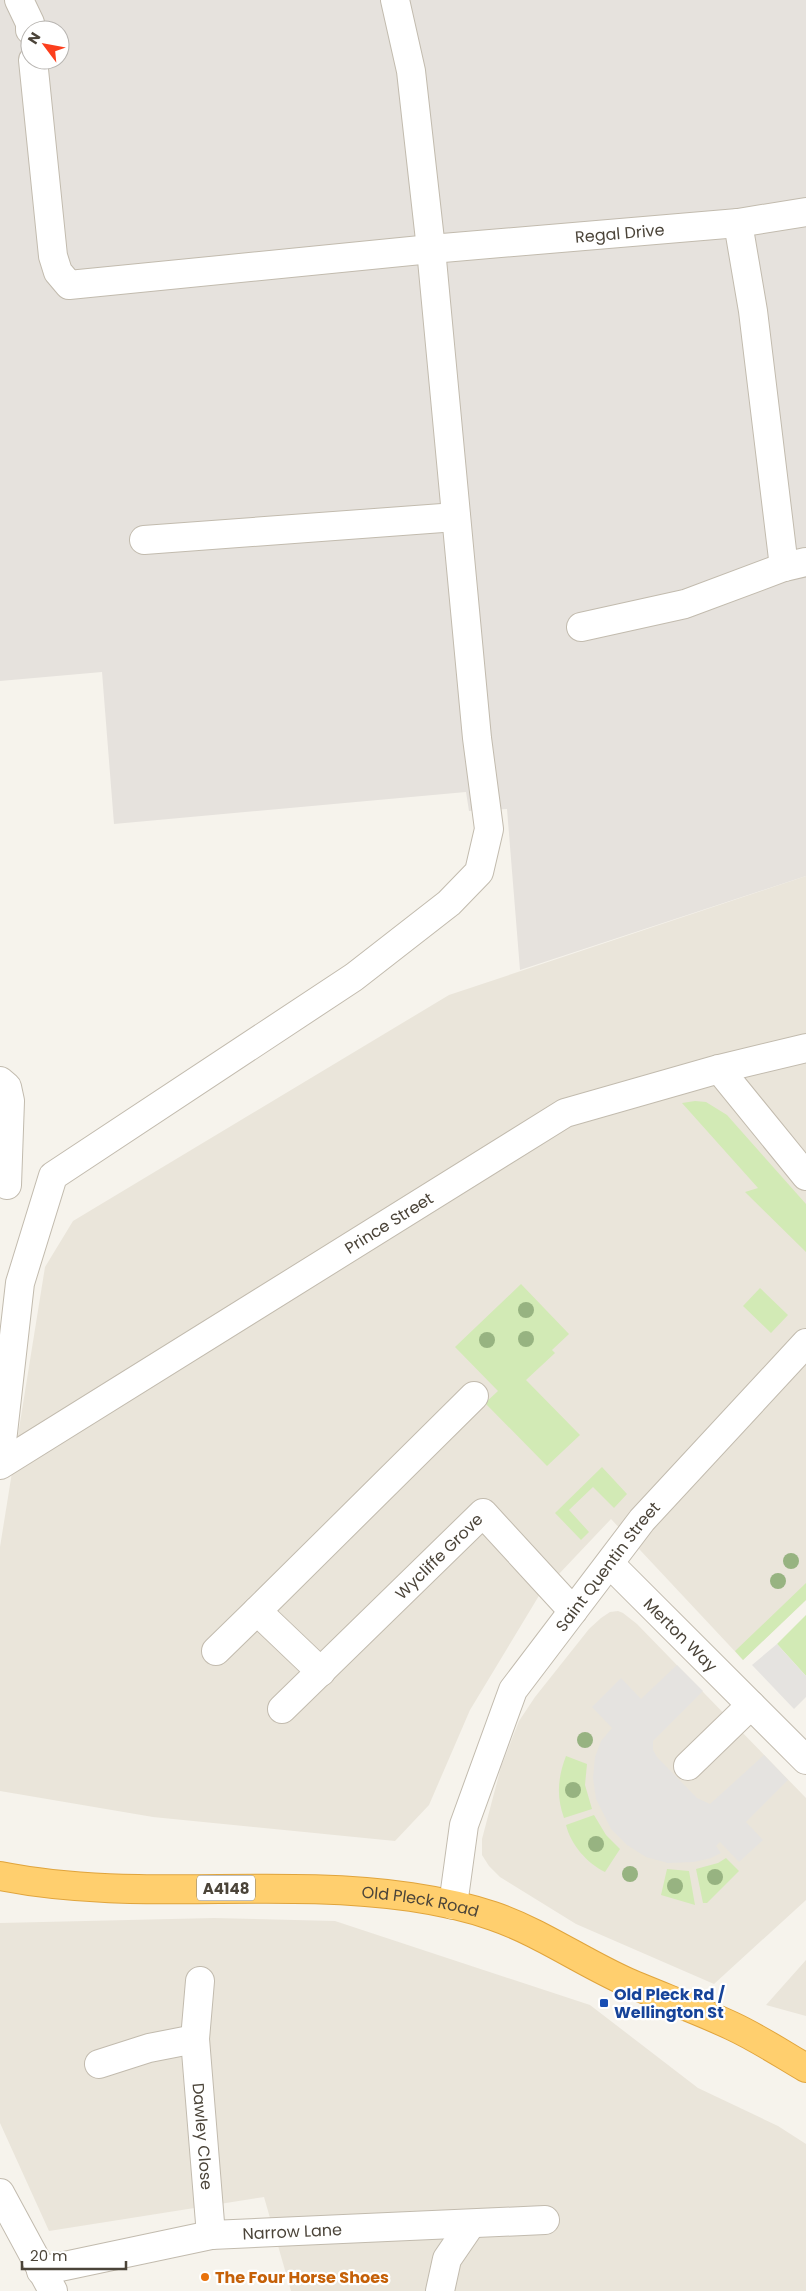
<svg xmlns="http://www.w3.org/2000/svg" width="806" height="2291" font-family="Poppins,sans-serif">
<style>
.residential{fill:#eae5da}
.industrial{fill:#e6e2dd;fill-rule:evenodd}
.green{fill:#d2eab5}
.parking{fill:#e5e3e0}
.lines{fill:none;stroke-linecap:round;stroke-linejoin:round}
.minor-casing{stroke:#c2bbae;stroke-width:30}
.highway-casing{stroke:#e0a43c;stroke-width:30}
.minor{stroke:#fff;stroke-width:28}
.highway{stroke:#ffcf6e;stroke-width:28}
.tree{fill:#97b381}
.transit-dot{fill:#1a4fb4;stroke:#fff;stroke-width:2}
.food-dot{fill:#e8710a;stroke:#fff;stroke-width:2}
.labels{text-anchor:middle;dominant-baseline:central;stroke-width:4.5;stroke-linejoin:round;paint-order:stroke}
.shield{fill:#fff;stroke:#817c74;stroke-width:1}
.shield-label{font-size:15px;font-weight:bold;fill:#4b4439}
.street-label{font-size:16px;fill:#4b4439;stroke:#fff}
.transit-label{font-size:16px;font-weight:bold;fill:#164399;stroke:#fff;text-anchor:start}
.food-label{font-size:16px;font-weight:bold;fill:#c56008;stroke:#fff;text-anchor:start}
</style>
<rect width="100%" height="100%" fill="#f6f3ec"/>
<path class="residential" d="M806,876V1600L743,1660L611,1519L540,1594L470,1710L429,1805L395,1841L153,1817L0,1791V1547L45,1267L73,1221L449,995Z
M618,1611L623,1613L637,1624L806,1798V1900L714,1984L576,1924L500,1877L489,1866L482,1855V1839L501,1767L519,1721L535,1697L589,1629L601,1618L610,1612Z
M214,1918L335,1921L590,2005L698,2088L778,2126L806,2144V2291H291L264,2197L49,2231L0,2123V1923Z
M806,1960V2016L766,2005Z"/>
<path class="industrial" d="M0,0H806V876L520,970L507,809L469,811L466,792L114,824L102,672L0,681ZM30,30H60V60H30Z"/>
<path class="green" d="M695,1101L706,1102L727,1115L806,1204V1252L745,1192L758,1188L682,1103Z
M521,1284L569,1334L552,1350L555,1353L526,1380L580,1435L547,1466L485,1403L498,1391L455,1347Z
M760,1288L788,1315L771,1333L743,1306Z
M602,1467L627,1494L614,1508L593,1487L569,1510L589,1532L581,1540L555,1513Z
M806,1583V1600L743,1660L735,1651Z
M806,1615V1676L777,1644Z
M566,1756L587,1764L585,1785L592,1809L564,1818C556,1796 558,1777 566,1756Z
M594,1815L606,1835L620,1849L605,1872C587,1863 571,1845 566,1825Z
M726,1858L739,1871L707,1903H703L696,1869L718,1863Z
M667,1869L689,1871L695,1905L661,1895Z"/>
<path class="parking" d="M777,1644L806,1676V1697L794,1709L752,1665Z
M677,1665L703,1691L653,1741V1750L657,1757L697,1798L710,1804L764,1755L788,1780L746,1822L763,1840L739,1862L720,1842L716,1846L721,1853L711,1858L694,1862L668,1863L646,1857L627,1845L611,1829L596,1799L593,1778L595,1757L601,1741L612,1728L592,1707L621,1678L641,1699Z"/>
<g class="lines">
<defs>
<g id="minor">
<path d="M19,0L30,23V30"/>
<path id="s1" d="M33,60L53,256L58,272L69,285L431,249L738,223L806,212"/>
<path d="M738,223L753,311L784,567"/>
<path d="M144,540L456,517"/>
<path d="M581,627L685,604L784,567L806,562"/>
<path d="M719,1069L806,1176"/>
<path d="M0,1081L7,1087L10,1101L7,1185"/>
<path d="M0,1459L20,1283L53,1176L354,977L449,903L479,872L489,829L477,738L431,249L411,71L395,0"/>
<path id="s2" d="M0,1465L565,1113L719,1069L806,1048"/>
<path id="s3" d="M610,1564L806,1760"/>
<path d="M257,1611L474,1396"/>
<path d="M216,1651L257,1611L321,1672"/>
<path id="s4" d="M282,1709L483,1513L573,1611"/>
<path d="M688,1766L751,1705"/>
<path id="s5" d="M453,1905L464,1825L513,1690L642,1520L806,1343"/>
<path id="s6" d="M200,1981L195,2039L211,2235"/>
<path d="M99,2064L149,2048L195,2039"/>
<path d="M0,2193L53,2291"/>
<path id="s7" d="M41,2271L211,2235L545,2220"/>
<path d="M440,2291L447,2259L471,2224"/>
</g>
<g id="highway">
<path id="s8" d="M0,1876C135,1903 274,1877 411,1897C438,1901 467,1907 493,1916C540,1932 582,1962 627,1982C662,1997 698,2010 732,2026C758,2038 782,2054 806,2068"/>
</g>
</defs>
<use href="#minor" class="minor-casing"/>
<use href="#highway" class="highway-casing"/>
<use href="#minor" class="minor"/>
<use href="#highway" class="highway"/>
</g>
<g class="tree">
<circle cx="526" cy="1310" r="8"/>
<circle cx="526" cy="1339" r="8"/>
<circle cx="487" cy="1340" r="8"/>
<circle cx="791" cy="1561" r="8"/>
<circle cx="778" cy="1581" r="8"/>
<circle cx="585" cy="1740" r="8"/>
<circle cx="573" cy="1790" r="8"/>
<circle cx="596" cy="1844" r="8"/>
<circle cx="630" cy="1874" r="8"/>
<circle cx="715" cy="1877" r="8"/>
<circle cx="675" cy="1886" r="8"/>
</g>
<rect class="transit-dot" x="599" y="1998" width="10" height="10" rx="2.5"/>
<circle class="food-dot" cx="205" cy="2277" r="5"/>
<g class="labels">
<rect class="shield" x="197" y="1875.5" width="58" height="25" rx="4"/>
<g class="shield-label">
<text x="226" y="1888">A4148</text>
</g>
<g class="street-label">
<text stroke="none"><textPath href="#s1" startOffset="784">Regal Drive</textPath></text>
<text stroke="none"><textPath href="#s2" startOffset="458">Prince Street</textPath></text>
<text stroke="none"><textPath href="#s4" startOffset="219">Wycliffe Grove</textPath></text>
<text stroke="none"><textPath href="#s5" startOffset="380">Saint Quentin Street</textPath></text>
<text stroke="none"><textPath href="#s3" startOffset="100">Merton Way</textPath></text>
<text stroke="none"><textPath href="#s8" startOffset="422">Old Pleck Road</textPath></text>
<text stroke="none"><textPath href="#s6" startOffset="156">Dawley Close</textPath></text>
<text stroke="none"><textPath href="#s7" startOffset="255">Narrow Lane</textPath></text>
</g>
<g class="transit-label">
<text x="614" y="1994">Old Pleck Rd /<tspan x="614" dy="18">Wellington St</tspan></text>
</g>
<g class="food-label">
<text x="215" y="2277">The Four Horse Shoes</text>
</g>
</g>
<g transform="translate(45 45) rotate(302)"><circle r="24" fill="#ffffff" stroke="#b7b4b0"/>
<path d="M0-4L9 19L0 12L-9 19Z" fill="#fc3f1d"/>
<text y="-8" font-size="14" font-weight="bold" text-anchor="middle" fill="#4b4439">N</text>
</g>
<path d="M22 2261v8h104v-8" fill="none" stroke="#4b4439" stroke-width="2.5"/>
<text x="30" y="2261" font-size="15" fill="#4b4439" stroke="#ffffff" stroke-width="4" paint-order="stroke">20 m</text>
</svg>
